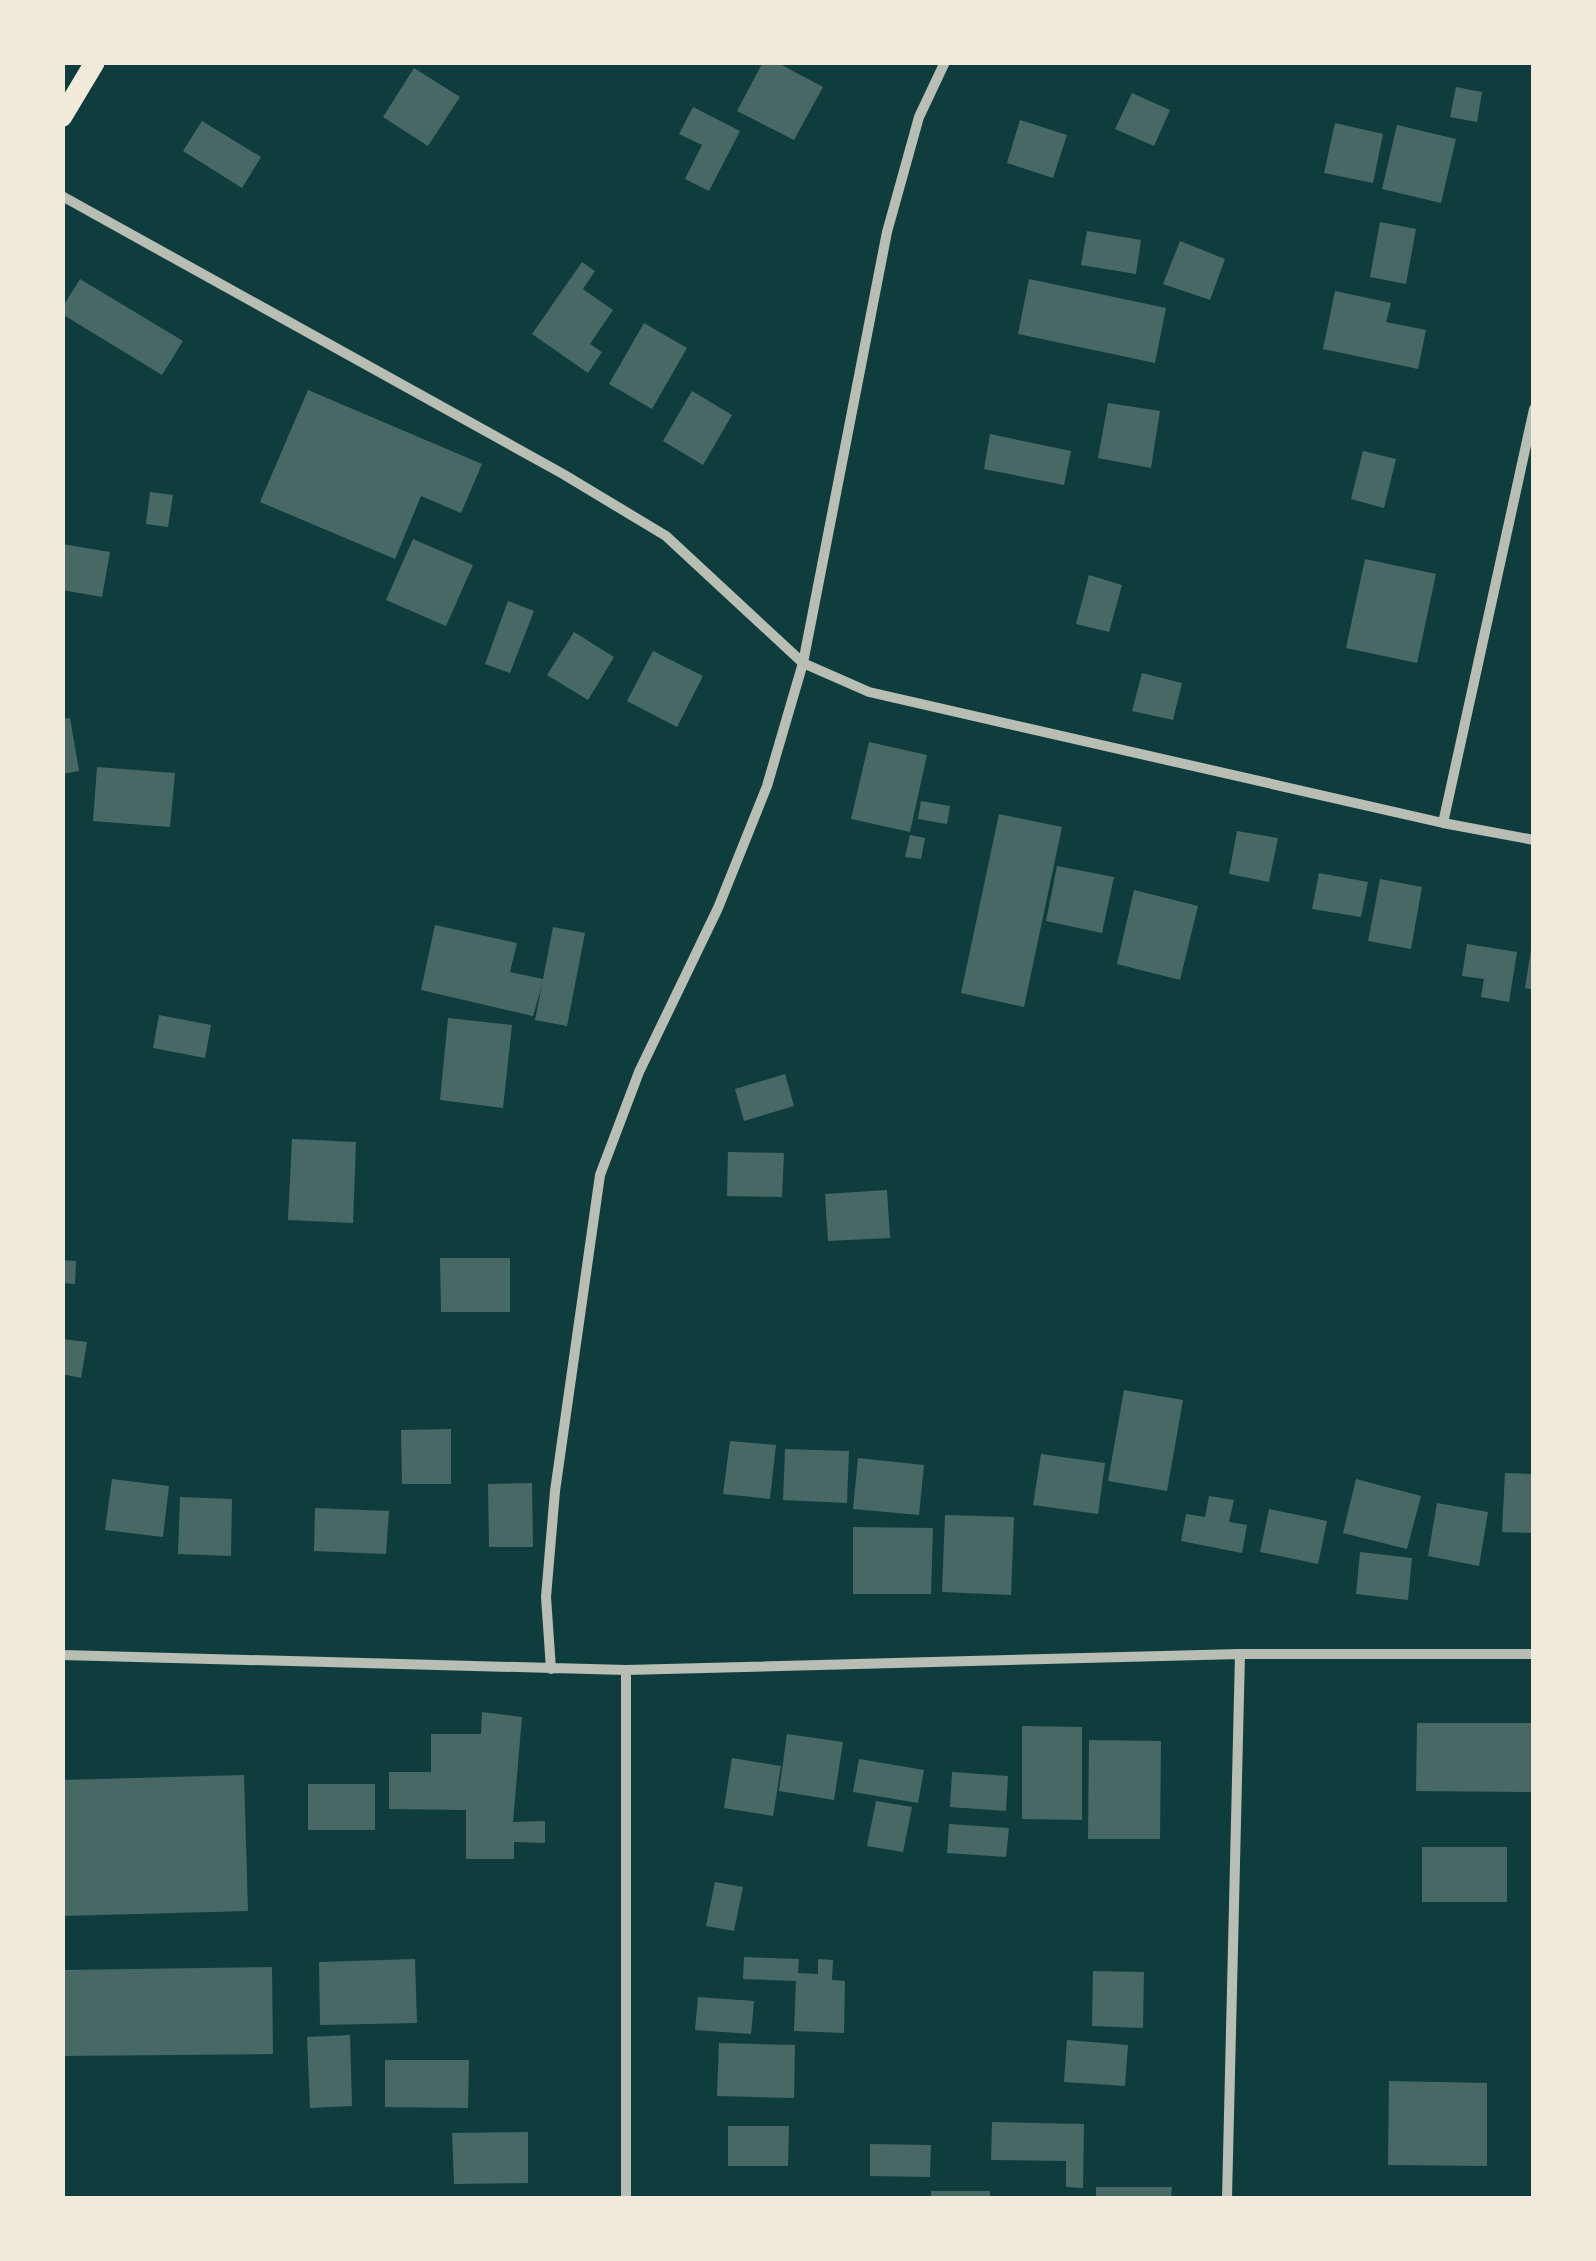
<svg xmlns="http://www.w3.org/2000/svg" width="1596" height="2261" font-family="'Sofia Sans Condensed',sans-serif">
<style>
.building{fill:#486865}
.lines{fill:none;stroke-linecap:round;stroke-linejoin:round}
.minor{stroke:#b8beb3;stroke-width:10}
.secondary{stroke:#f1e9da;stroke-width:20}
</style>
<rect width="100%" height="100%" fill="#0f3d3e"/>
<path class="building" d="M763,62H776L823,87L794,140L737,111Z
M414,68L460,97L428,146L383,117Z
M1456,87L1482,92L1477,122L1450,117Z
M1132,93L1170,110L1154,146L1115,129Z
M693,107L740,131L709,191L685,179L702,145L679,134Z
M1020,120L1067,135L1053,178L1007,163Z
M202,121L261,157L242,188L183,151Z
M1335,123L1383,134L1373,183L1324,173Z
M1397,125L1456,139L1441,203L1382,189Z
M1380,222L1416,229L1406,284L1370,277Z
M1087,231L1141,240L1136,274L1081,265Z
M1180,241L1225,259L1210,300L1163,284Z
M582,262L595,271L583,289L613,310L590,344L602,352L588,373L532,334Z
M80,279L183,341L162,375L62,314V308Z
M1029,279L1166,308L1155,363L1018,334Z
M1335,291L1391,303L1386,322L1426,330L1418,369L1323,349Z
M644,323L687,348L652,409L609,384Z
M308,390L482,464L461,513L421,496L395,559L260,502Z
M692,391L732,415L703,465L663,441Z
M1108,403L1160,411L1151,468L1098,458Z
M990,434L1071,451L1064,485L984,469Z
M1363,451L1396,459L1384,508L1351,499Z
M150,492L173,495L168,527L146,524Z
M413,539L473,565L446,626L386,600Z
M62,544L110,552L102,597L62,590Z
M1365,559L1436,574L1417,663L1346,648Z
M1089,575L1122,585L1109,632L1076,624Z
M508,601L534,611L510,673L485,664Z
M574,632L614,657L588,700L547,675Z
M653,651L703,676L677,727L627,701Z
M1142,673L1182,683L1173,720L1132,711Z
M70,718L79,771L62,774V719Z
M869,742L927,755L910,832L851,819Z
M97,767L175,773L170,827L93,821Z
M921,801L950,806L947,824L918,819Z
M999,814L1062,827L1024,1007L961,993Z
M1237,831L1278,838L1269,882L1229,874Z
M910,835L925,838L921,859L905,857Z
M1057,866L1114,877L1102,933L1046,921Z
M1319,873L1368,882L1361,917L1312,909Z
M1380,879L1422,887L1411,949L1368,941Z
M1134,890L1198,906L1180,980L1117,964Z
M435,925L517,943L510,972L543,979L553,927L585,933L567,1026L535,1020L542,985L533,1016L421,990Z
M1467,944L1517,952L1509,1002L1481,997L1484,979L1462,976Z
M1531,950H1534V990L1525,988Z
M159,1015L211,1025L205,1058L153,1048Z
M448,1018L512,1025L503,1108L440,1100Z
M785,1074L794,1106L744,1121L735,1089Z
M292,1139L356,1142L353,1223L288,1220Z
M728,1152L784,1153L782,1197L727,1196Z
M887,1190L890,1238L828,1241L825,1194Z
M440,1258H510V1312H441Z
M62,1260L76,1261L75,1284L62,1283Z
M62,1339L87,1342L81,1378L62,1374Z
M1124,1390L1183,1400L1167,1491L1108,1481Z
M451,1429V1484H402L401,1430Z
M730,1441L776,1445L770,1499L723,1494Z
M785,1449L849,1451L847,1503L783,1500Z
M1041,1454L1105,1463L1098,1514L1033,1505Z
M858,1458L924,1465L919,1515L853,1509Z
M1505,1473L1534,1474V1533L1502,1532Z
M112,1479L169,1486L163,1537L105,1530Z
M1356,1479L1421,1496L1407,1549L1343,1533Z
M532,1483L533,1547H489L488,1484Z
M1209,1496L1234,1500L1229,1522L1247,1525L1242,1553L1181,1541L1186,1514L1205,1517Z
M180,1497L232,1499L231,1556L178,1554Z
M1437,1503L1488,1512L1479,1566L1428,1556Z
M315,1508L389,1511L386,1554L314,1551Z
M1269,1509L1327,1521L1318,1564L1260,1552Z
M945,1515L1014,1517L1011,1595L942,1592Z
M853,1527L933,1528L931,1594H853Z
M1360,1552L1412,1558L1408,1600L1356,1594Z
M482,1712L522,1717L513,1822L545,1821V1843L514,1842V1859H466V1810L389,1809V1772H431V1734H481Z
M1417,1723H1534V1792L1416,1791Z
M1022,1726L1082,1727V1820L1022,1819Z
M787,1734L843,1742L834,1800L779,1791Z
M1089,1740L1161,1741L1160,1839H1088Z
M732,1758L781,1766L773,1816L724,1808Z
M859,1759L924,1770L918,1803L853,1792Z
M952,1772L1008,1776L1006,1811L950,1807Z
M244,1775L248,1911L62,1916V1780Z
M308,1784H375V1830H308Z
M876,1801L912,1807L903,1852L867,1846Z
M949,1824L1009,1828L1006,1857L947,1853Z
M1422,1847H1507V1902H1422Z
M715,1882L743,1887L734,1931L706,1926Z
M744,1957L799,1959L798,1973L818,1974V1959L833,1960L832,1980L845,1981L844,2033L794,2031L796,1981L743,1979Z
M415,1959L417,2023L320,2025L319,1962Z
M272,1967L273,2054L62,2056V1970Z
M1093,1971L1144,1972L1143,2028L1092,2026Z
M698,1997L754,2001L751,2034L695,2030Z
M350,2035L352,2106L310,2108L307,2037Z
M1067,2040L1128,2045L1125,2086L1064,2082Z
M719,2043L795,2045L794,2098L717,2096Z
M385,2060H469L468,2108L385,2107Z
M1389,2081L1487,2083V2166L1388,2165Z
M992,2122L1084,2124L1083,2188L1066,2187V2161L991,2160Z
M728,2126H789L788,2166H728Z
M528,2132V2183L454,2184L452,2133Z
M870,2144L931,2145L930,2177L870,2176Z
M1096,2187H1172L1171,2198H1096Z
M931,2191H990V2198H931Z"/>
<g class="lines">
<path class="minor" d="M62,196L563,474L666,536L803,663L869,692L1443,823L1534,840
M1443,823L1534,409
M62,1655L626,1670L1240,1654H1534
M551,1669L546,1597L555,1491L600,1175L639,1072L718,908L767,786L803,663L887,232L919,117L945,62
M626,2198V1670
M1227,2198L1240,1654"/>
<path class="secondary" d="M62,117L95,62"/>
</g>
<rect width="1596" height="2261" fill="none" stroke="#f1e9da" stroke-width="130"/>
</svg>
